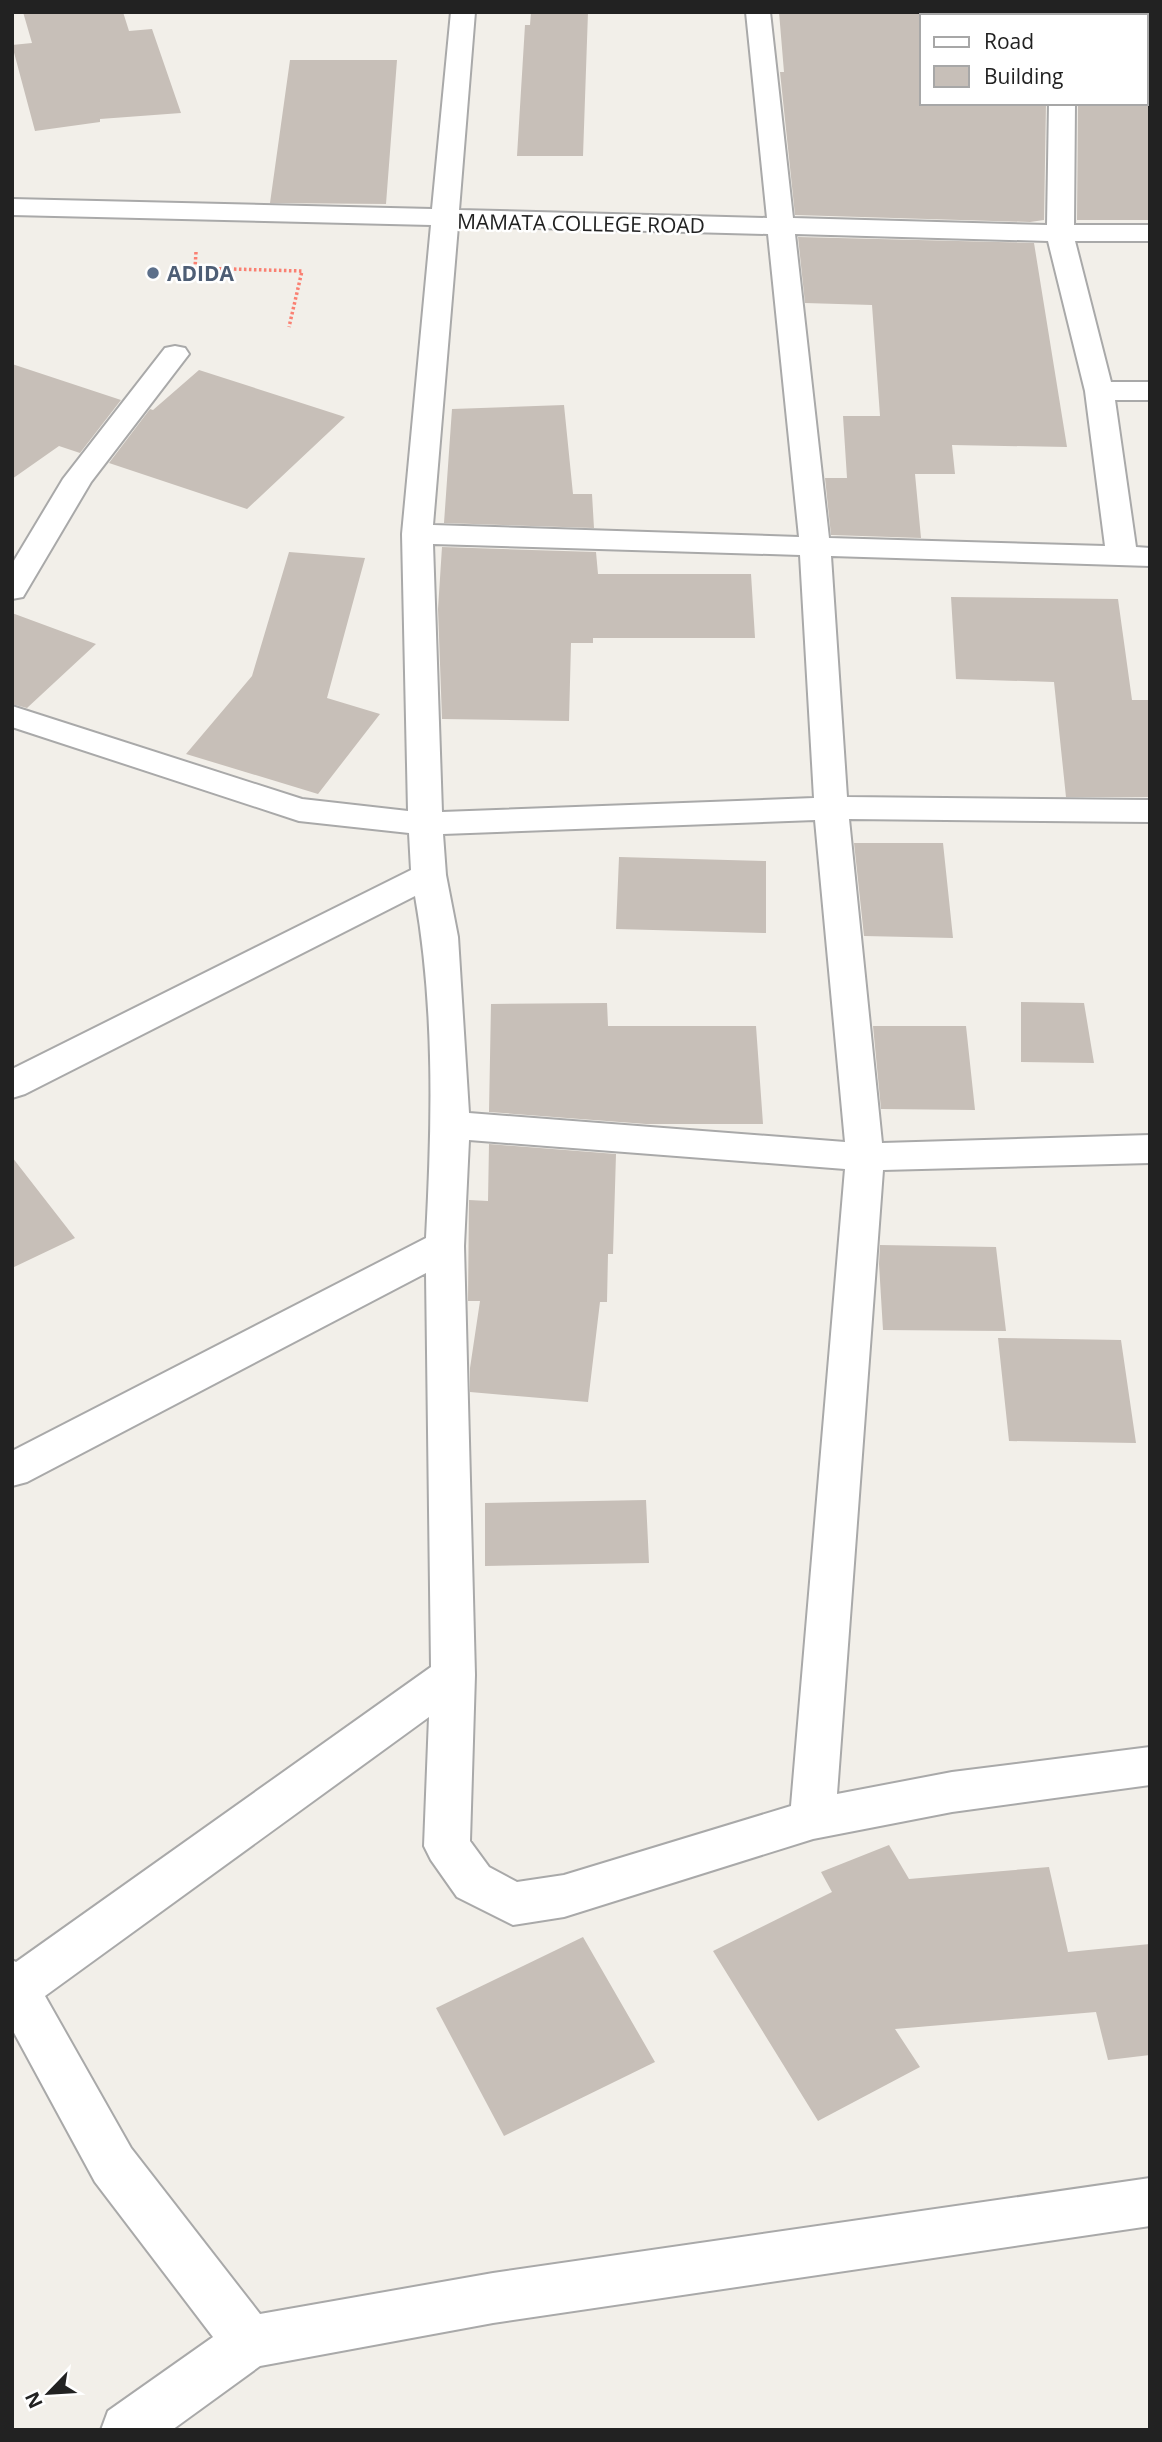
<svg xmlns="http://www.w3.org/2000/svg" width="1162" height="2442" font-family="'Open Sans',sans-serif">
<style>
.building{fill:#c7bfb8}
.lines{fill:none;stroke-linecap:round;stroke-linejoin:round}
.minor-casing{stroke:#a9a9a9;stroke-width:4}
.path{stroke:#fa8072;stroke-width:3.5;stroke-dasharray:2.5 2.5;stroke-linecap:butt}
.minor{fill:#fff;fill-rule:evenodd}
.service-dot{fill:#5c6f8a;stroke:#fff;stroke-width:2.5}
.labels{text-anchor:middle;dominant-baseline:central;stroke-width:5;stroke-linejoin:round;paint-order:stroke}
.far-street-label{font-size:21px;fill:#222;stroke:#fff}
.far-service-label{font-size:21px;font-weight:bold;fill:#4e5e75;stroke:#fff;text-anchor:start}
</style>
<rect width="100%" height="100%" fill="#f2efe9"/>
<path class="building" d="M23,12H123L129,31L152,29L181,113L100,119V122L35,131L12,45L32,43Z
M531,12H588L583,156H517L525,25H530Z
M779,12H1143L1144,16H922V103H1046L1044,220L1030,222L795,215L780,72H784Z
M1146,22L1150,32V220H1077L1078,103H1146Z
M290,60H397L386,204L270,203Z
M798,237L1034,243L1067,447L952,445L955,474H915L921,538L831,535L825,478H847L843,416H880L872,305L805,303Z
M12,364L121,400L80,453L59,446L12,479Z
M199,370L345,417L247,509L109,463L150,409L153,410Z
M564,405L573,494H592L594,528L444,523L452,409Z
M442,547L596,552L598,574H751L755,638H593V643H571L569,721L442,719L438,609Z
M289,552L365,558L327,698L380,714L318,794L186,754L252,676Z
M951,597L1118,599L1132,700H1150V797H1066L1054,682L956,679Z
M12,613L96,644L27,708L12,704Z
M854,843H943L953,938L864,936Z
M619,857L766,861V933L616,929Z
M1021,1002L1084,1003L1094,1063L1021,1062Z
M607,1003L608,1026H756L763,1124H646L489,1112L491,1004Z
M873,1026H966L975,1110L881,1109Z
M489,1144L616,1154L613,1254H608L607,1302H600L588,1402L470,1392V1368L480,1301H468L469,1200L488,1201Z
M12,1157L75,1238L12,1268Z
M880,1245L996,1247L1006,1331L883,1330L879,1264Z
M998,1338L1121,1340L1136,1443L1009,1441Z
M646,1500L649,1563L485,1566V1503Z
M889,1845L909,1879L1049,1867L1068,1952L1150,1944V2055L1108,2060L1096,2012L895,2029L920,2067L818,2121L713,1951L832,1892L821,1872Z
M583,1937L655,2062L504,2136L436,2008Z"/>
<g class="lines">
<defs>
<path id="minor" d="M451,12H475L459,210L767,218L746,12H770L793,218L1047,225L1049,103H1075L1074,225H1150V241H1075L1111,382H1150V400H1115L1136,547L1150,548V566L831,556L847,797L1150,800V822L849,819L882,1143L1150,1135V1163L883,1170L837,1794L952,1772L1150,1747V1785L952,1812L813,1839L564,1917L513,1925L457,1897L431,1860L424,1846L429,1717L45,1996L131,2148L260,2314L493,2273L1150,2178V2226L493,2323L260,2366L172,2430H101L108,2411L213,2337L95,2182L12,2029V1960L16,1962L431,1667L426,1273L27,1482L12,1486V1451L426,1238C432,1125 435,1009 415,896L25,1094L12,1098V1069L411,870L409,833L299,821L12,727V706L302,799L408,811L402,534L431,225L12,215V199L432,209ZM458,226L768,234L799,537L433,525ZM795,234L1048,241L1085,391L1105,546L829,538ZM433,544L800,555L814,798L442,812ZM815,820L845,1142L469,1113L458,937L446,875L443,834ZM469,1140L845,1169L791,1806L564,1875L517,1882L489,1867L470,1841L475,1675L464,1246Z
M175,346L185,348L189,354L91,482L23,597L12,599V564L63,479L165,348Z"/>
</defs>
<use href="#minor" class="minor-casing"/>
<path class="path" d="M196,252L195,268L302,271L289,327"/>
<use href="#minor" class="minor"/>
</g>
<circle class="service-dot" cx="153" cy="273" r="7"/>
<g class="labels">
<g class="far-street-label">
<text transform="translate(581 223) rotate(1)">MAMATA COLLEGE ROAD</text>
</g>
<g class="far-service-label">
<text x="167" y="273">ADIDA</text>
</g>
</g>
<rect width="1162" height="2442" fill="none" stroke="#222222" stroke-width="28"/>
<rect x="920" y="14" width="228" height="91" fill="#ffffff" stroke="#a7a7a7" stroke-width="2"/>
<rect x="934" y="37" width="35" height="10" fill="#ffffff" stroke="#a7a7a7" stroke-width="2"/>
<text x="984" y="49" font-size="21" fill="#222222">Road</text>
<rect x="934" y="66" width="35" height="21" fill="#c7bfb8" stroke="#a7a7a7" stroke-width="2"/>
<text x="984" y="84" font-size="21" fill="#222222">Building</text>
<g transform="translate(49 2393) rotate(245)" stroke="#ffffff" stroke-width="5" paint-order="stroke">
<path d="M0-5L12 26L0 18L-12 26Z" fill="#222222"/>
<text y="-10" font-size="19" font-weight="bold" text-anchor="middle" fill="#222222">N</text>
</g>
</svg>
